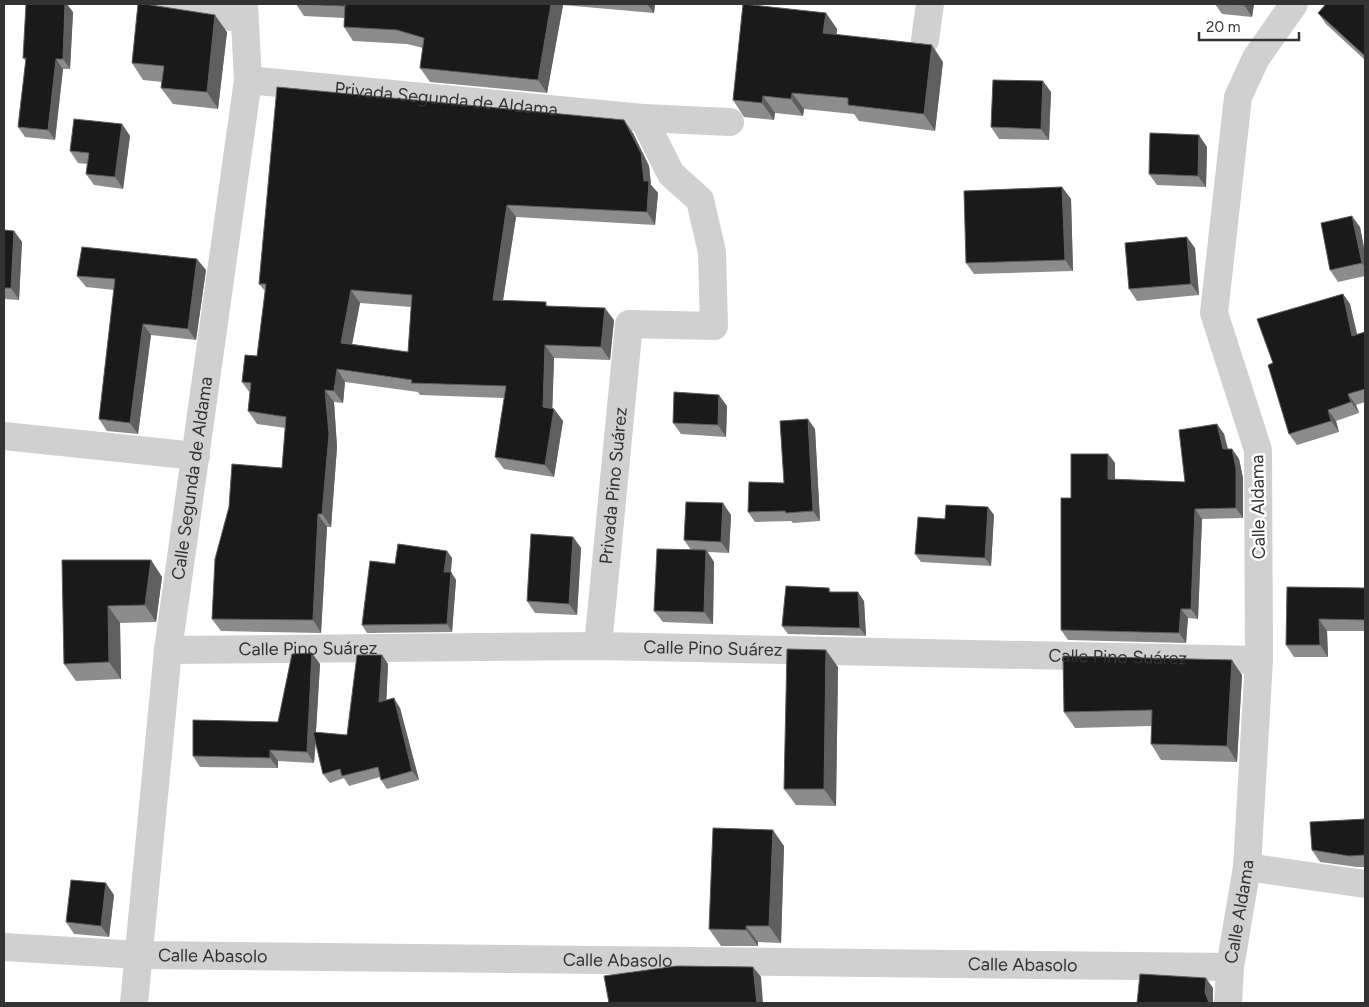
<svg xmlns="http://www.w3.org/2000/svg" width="1369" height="1007" font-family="Figtree,sans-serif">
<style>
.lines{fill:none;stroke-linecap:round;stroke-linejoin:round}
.minor{stroke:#d0d0d0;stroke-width:28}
.wall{fill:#8c8c8c;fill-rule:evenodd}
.shaded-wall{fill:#5f5f5f}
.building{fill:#1a1a1a;stroke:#5f5f5f;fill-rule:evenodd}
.labels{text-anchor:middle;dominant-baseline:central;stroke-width:5;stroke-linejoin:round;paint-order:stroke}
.street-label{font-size:18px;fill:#333;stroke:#fff}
</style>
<rect width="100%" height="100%" fill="#fff"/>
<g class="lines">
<g class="minor">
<path d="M152,4L244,19"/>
<path d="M925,40L930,4"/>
<path id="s1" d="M248,80L643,118L730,122"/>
<path d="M4,436L196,456"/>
<path id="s2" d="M598,646L629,324L714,326L712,252L700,200L671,174L643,118"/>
<path id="s3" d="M168,650L598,646L1259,660"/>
<path d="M1247,867L1365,884"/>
<path id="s4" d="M4,947L140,955L1230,967"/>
<path id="s5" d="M134,1003L168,650L248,80L244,4"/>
<path id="s6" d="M1228,1003L1230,967L1247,867L1259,660L1258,450L1214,313L1238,97L1256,58L1294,4"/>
</g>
</g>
<path class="wall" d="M296,4H655L654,13L563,5L547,93L430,82L420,68L423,48L407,44L353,41L344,27V18L304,16Z
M1215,4H1254L1252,17L1222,14Z
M1365,4V60L1326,24L1318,13Z
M73,12L70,69H63L55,140L25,137L18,127L26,61L23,58Z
M826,13L837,29V34L943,62L935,131L859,121L854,114L804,109L803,116L775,113L774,120L744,117L733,100Z
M227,32L218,109L173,104L161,88L162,82L143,80L132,63Z
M1051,92L1049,140L999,139L991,127Z
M122,124L130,136L123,189L94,185L86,174L87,164L78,163L70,151Z
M633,133L649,166L651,185L658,193L655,225L516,217L503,300L549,306L614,320L610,360L554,358L552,408L554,409L563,421L554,477L504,469L495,457L504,398L420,395L418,392L345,382L343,403L334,402L337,447L331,527H327L321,633L221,631L212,619L282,468L286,428L257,424L248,411L250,393L242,382L257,356L265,291L259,284ZM360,303L411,307L408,352L352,344Z
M1207,147L1206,187L1157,185L1149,174Z
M1062,187L1071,199L1073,271L974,274L966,263Z
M1360,227L1365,253V276L1338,282L1330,270Z
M4,230L14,231L22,242L19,300L4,299Z
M1195,248L1199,295L1137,301L1129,289Z
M206,270L196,340L151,335L138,434L107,431L99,419L114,290L86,287L77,276Z
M1343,294L1350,304L1357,334L1365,332V402L1356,405L1359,413L1336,421L1339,432L1297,445L1289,434L1273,363Z
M727,406L726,437L681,434L673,423Z
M1217,424L1224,434L1228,449H1232L1239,459L1243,478V518L1202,519L1198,619L1188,618L1186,643L1068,640L1061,630L1071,498L1108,454L1115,463V479L1185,482Z
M815,429L820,521L793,523L791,521L755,522L748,512L784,483Z
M988,507L994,515L991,566L921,562L915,554L945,519Z
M731,515L729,553L708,552L714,562L713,624L663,622L654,611L691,550L684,540Z
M573,537L581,548L577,615L535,613L527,601Z
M447,551L452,558L451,572L456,580L452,632L367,633L362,625L395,564Z
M62,560H151L162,577L156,622L120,623L121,679L76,681L64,664Z
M1287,587L1365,588V631H1327L1328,657H1294L1286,645Z
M829,588L831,592L864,601L866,636L788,634L782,626Z
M382,655L388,664L386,700L400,708L419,780L387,789L381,780L380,777L349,786L344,778L330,783L323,774L316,743L314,763L278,761V768L200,767L193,756L278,722L320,664L316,732L347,735Z
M838,667L836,806L796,805L784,789Z
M1242,675L1237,762L1161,760L1151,744V726L1075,728L1064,712Z
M1365,819V867H1357L1320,862L1312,850Z
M784,846L781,943L758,942V946H721L709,929Z
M114,895L109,937L74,934L66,922Z"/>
<path class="shaded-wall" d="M65,4H67L73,12L70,69L63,59Z
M551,4H562L563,5L547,93L538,80Z
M647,4H655L654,13Z
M1244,4H1254L1252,17L1244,5Z
M826,13L837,29L835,49L823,33Z
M215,15L227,32L218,109L207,92Z
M932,45L943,62L935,131L924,114Z
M56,59L63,69L55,140L48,130Z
M1043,81L1051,92L1049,140L1041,129Z
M792,93L804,109L803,116L791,99Z
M763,96L775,113L774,120L762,103Z
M624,120L633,133L649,166L651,185L658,193L655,225L647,212L644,181Z
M122,124L130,136L123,189L115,177Z
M1199,135L1207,147L1206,187L1198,176Z
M1062,187L1071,199L1073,271L1065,260Z
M507,205L516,217L501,313L493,300Z
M1352,216L1360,227L1365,253V268L1362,263Z
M14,231L22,242L19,300L11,288Z
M1187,237L1195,248L1199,295L1191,284Z
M197,259L206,270L196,340L188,329Z
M351,290L360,303L350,355L341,343Z
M1343,294L1350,304L1360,347L1352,336Z
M605,308L614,320L610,360L601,347Z
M143,324L151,335L138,434L130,423Z
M545,345L554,358L552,420L543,407Z
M337,369L345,382L343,403L334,391Z
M325,390L334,402L337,447L331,527L322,514Z
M1348,394L1356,405L1359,413L1351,402Z
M719,395L727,406L726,437L718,425Z
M554,409L563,421L554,477L545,465Z
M1328,410L1336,421L1339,432L1331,421Z
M808,419L815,429L820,521L813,511Z
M1217,424L1224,434L1230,459L1223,449Z
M1232,449L1239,459L1243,478V518L1236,508Z
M1108,454L1115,463V489L1108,479Z
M723,503L731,515L729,553L721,542Z
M988,507L994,515L991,566L985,558Z
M1195,509L1202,519L1198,619L1191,609Z
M318,514L327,527L321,633L313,620Z
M573,537L581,548L577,615L569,604Z
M706,550L714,562L713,624L704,612Z
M447,551L452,558L450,580L444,572Z
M151,560L162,577L156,622L145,605Z
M451,572L456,580L452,632L447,624Z
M858,592L864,601L866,636L860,628Z
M108,606L120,623L121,679L109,662Z
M1181,609L1188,618L1186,643L1179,633Z
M1319,619L1327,631L1328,657L1320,645Z
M826,650L838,667L836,806L824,789Z
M312,653L320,664L314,763L307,752Z
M382,655L388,664L386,711L379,702Z
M1232,660L1242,675L1237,762L1227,746Z
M394,698L400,708L419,780L412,771Z
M270,750L278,761V768L270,758Z
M773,830L784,846L781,943L769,926Z
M106,883L114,895L109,937L101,926Z
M746,926L758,942V946L746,930Z
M753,967L761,977L763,1003H757Z
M1206,978L1213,988V1003H1209L1205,992Z"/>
<path class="building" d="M26,4H65L63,59H56L48,130L18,127L26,58H23Z
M138,4H144L215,15L207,92L161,88L164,66L132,63Z
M296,4H344V6Z
M345,4H551L538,80L420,68L424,38L397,30L344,27Z
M743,4L826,13L823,33L932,45L924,114L848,105V98L792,93L791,99L763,96L762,103L733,100Z
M1229,4H1244V5Z
M1326,4H1365V56L1318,13Z
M993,80L1043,81L1041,129L991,127Z
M277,87L624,120L641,153L644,181H649L647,212L507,205L493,300L546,302V306L605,308L601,347L545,345L543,407L554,409L545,465L495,457L506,386L411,383L412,380L337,369L334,391L325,390L329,434L322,514H318L313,620L212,619L215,559L229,507L232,464L282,468L286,417L248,411L251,383L242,382L245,355L257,356L266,284H259ZM351,290L412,295L408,352L341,343Z
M74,119L122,124L115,177L86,174L89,153L70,151Z
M1150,133L1199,135L1198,176L1149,174Z
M1062,187L1065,260L966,263L964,191Z
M1352,216L1362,263L1330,270L1321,223Z
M4,230L14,231L11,288H4Z
M1187,237L1191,284L1129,289L1125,243Z
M82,247L197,259L188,329L143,324L130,423L99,419L115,279L77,276Z
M1343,294L1352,336L1365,332V389L1348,394L1351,402L1328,410L1331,421L1289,434L1268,365L1273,363L1257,319Z
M674,392L719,395L718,425L673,423Z
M808,419L813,511L786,513L785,511L748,512L749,482L784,483L780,421Z
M1217,424L1223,449H1232L1236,468V508L1195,509L1191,609H1181L1179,633L1061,630V498H1071V454H1108V479L1185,482L1179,430Z
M686,502L723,503L721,542L684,540Z
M946,505L988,507L985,558L915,554L918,517L945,519Z
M531,534L573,537L569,604L527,601Z
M398,544L447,551L444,572H451L447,624L362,625L370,561L395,564Z
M657,549L706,550L704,612L654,611Z
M62,560H151L145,605L108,606L109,662L64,664Z
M786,586L829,588V592H858L860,628L782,626Z
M1287,587L1365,588V620L1319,619L1320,645H1286Z
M787,649L826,650L824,789H784Z
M312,653L307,752L270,750V758L193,756V720L278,722L292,654Z
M357,655H382L379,702L394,698L412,771L381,780L378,767L342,776L340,769L323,774L313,732L347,735Z
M1063,656L1232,660L1227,746L1151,744L1152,710L1064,712Z
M1365,819V855L1349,856L1312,850L1310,822Z
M713,828L773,830L769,926H746V930L709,929Z
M71,880L106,883L101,926L66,922Z
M677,966L753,967L757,1003H609L604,976Z
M1140,974L1206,978L1205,992L1209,1003H1137Z"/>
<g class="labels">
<g class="street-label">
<text stroke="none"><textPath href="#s1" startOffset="199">Privada Segunda de Aldama</textPath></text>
<text stroke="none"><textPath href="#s5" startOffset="528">Calle Segunda de Aldama</textPath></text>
<text stroke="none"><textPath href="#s2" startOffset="161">Privada Pino Suárez</textPath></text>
<text transform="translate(1258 507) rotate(-91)">Calle Aldama</text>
<text stroke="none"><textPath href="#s3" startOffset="545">Calle Pino Suárez</textPath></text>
<text stroke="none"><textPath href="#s3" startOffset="140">Calle Pino Suárez</textPath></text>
<text stroke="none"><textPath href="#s3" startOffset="950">Calle Pino Suárez</textPath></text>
<text stroke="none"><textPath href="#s6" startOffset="92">Calle Aldama</textPath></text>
<text stroke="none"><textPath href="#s4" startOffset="209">Calle Abasolo</textPath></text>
<text stroke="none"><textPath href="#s4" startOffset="614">Calle Abasolo</textPath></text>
<text stroke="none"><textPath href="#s4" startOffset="1019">Calle Abasolo</textPath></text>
</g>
</g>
<rect width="1369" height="1007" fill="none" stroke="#333333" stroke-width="10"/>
<path d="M1199 32v8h100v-8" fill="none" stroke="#333333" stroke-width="2.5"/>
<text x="1206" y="32" font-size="15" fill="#333333" stroke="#ffffff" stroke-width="4" paint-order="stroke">20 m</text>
</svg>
